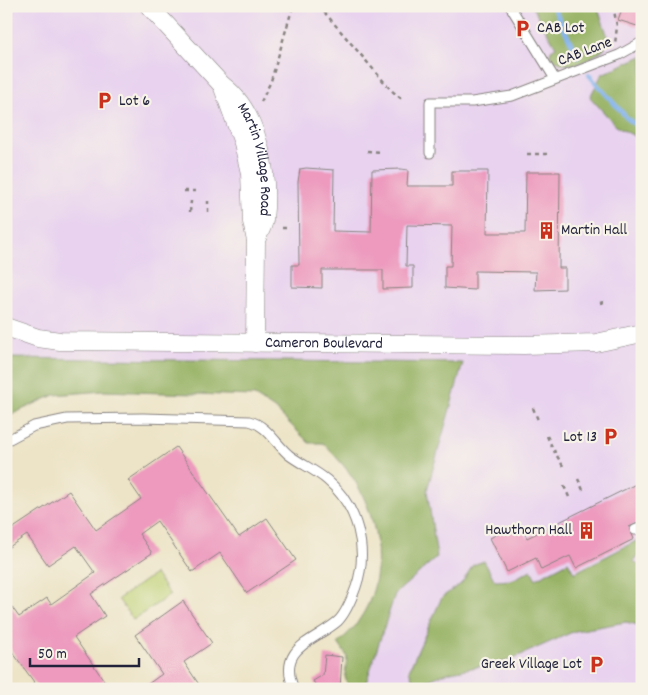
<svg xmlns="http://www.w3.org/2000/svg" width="648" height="695" font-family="Dekko,sans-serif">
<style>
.built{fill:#e8d2ef}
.green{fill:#c0d174;stroke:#717a58}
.forest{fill:#98b366;stroke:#5d6a50}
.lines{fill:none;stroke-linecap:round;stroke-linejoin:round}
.stream{stroke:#83b3ee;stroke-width:4.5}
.building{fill:#ed9abe}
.lane-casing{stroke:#888381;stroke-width:11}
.street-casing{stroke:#888381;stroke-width:19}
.path{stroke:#888381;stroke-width:2.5;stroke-dasharray:4 4;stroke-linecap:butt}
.lane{stroke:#fff;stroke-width:9}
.street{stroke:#fff;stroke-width:18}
.labels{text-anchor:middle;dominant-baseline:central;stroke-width:4.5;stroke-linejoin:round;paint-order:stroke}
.poi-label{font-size:16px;fill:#22223b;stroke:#f7f3e8;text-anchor:start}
.street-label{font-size:16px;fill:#22223b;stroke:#f7f3e8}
</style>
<rect width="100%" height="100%" fill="#f7f3e8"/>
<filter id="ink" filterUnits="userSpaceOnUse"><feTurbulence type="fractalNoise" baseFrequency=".02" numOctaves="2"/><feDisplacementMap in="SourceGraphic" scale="10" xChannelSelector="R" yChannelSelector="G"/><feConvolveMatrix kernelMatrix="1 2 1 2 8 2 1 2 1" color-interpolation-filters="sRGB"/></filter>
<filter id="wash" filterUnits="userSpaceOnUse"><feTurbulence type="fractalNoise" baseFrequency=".0096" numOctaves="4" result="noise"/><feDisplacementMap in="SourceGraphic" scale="20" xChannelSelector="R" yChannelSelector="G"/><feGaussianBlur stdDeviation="1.12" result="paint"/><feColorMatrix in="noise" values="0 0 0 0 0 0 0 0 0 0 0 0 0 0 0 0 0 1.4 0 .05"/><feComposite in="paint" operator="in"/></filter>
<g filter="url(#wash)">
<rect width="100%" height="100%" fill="#ede4c7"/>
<path class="built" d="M6,6H642V689H364L417,523L463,363L6,358Z"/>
<path class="green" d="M155,574L170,595L133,620L118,599Z"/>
<path class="forest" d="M532,6H597L607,34L605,48C589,61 568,74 550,56L551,50L556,47Z
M642,56V140L617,127L590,97L602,74Z
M6,358L463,363L427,490L437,557L395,594L364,689H349L345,677L347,656L338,643C345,636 354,629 359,620C388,579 380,522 355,481C347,468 334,455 323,443H309L276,410L255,396L103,391L54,395L6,417Z
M642,535V551L633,561L642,566V626L626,622L575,631L507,661L446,673L415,686L409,670L442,597L461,584L473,565L484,561L495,581L512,580L531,570L536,579L568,562L574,573L636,541Z"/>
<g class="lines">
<path class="stream" d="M553,6L578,57
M589,75L627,118L642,131"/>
</g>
<g id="blocks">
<path class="building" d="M623,6H642V21L639,20L637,26L618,20Z
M306,168L334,170L333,231L371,232L372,170L401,169L408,170L407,186H452V171H488L487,233H525L526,172H560L559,268H565V289L535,290L536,272L475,271V290L445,288V266H451L452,226L407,225L406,266H413V288L383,289V270H322V288L292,287V265H299L298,182L300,169Z
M176,447L239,537L267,518L296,560L247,593L220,553L192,572L157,521L139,534L152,553L91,594L105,616L74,637L110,689H39L6,643V599L19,617L47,598L51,604L95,573L76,546L48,565L27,535L6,549V533L69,491L96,530L141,499L128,480Z
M642,481V521L629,527L634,539L576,568L570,556L541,570L536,558L507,572L490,538L519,523L527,538Z
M183,601L212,643L184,662L202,689H141L162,674L135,635Z
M325,655L342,657L340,689H318L313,681L323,675Z"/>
</g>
</g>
<g filter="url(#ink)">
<use href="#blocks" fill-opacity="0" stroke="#888381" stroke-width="1"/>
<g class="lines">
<defs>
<path id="lane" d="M510,6L555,79
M430,153V102H472L512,96L619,55L642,42
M6,441L34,426L67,419L143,418L249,421C267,425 275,443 289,455C301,464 315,470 327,480C358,506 369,550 356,587C352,598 346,613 338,621C315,641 276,647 294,689
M635,530L642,527"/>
<g id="street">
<path d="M149,6L222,85"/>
<path id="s1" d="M6,327L38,338L60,341L524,345L596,343L642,333"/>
<path id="s2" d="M255,343L256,241L252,222L250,173L243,143L222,85C260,113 269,175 264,220C263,227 258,234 256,241"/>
</g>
</defs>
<use href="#lane" class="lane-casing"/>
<use href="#street" class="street-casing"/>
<path class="path" d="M319,6L391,90L404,101
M613,6L617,26L615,44
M338,7V6
M261,102L271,81L293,6
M367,151L381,152
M527,154H548
M184,191H196
M190,212L191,201
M208,212V201
M282,228H290
M600,303L604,302
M533,408L538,420
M547,436L552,447
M554,450L555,453
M557,456L563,466
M578,479L583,490
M564,486L569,497"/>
<use href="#lane" class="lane"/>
<use href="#street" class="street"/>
</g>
</g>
<defs>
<symbol id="parking-bare" viewBox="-9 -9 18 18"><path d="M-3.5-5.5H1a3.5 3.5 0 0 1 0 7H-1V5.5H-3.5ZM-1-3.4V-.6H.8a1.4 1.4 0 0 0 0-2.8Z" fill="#c8321e" stroke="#f7f3e8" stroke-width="2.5" paint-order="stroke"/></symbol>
<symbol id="building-bare" viewBox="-9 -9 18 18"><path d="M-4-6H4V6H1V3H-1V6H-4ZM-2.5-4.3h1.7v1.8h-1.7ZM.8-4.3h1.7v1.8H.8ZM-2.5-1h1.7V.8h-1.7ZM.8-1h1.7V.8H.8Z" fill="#c8321e" stroke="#f7f3e8" stroke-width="2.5" paint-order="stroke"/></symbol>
</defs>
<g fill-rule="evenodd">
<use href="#parking-bare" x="510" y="16" width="25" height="25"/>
<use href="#parking-bare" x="92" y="88" width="25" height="25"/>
<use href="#building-bare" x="534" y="218" width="25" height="25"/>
<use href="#parking-bare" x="598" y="424" width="25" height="25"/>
<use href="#building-bare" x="574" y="518" width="25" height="25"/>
<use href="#parking-bare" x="584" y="652" width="25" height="25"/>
</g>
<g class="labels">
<g class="poi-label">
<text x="537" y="28">CAB Lot</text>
<text x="119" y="101">Lot 6</text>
<text x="561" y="230">Martin Hall</text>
<text x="597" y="437" text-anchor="end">Lot 13</text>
<text x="572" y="530" text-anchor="end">Hawthorn Hall</text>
<text x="582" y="664" text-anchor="end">Greek Village Lot</text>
</g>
<g class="street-label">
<text transform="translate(585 52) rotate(-21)">CAB Lane</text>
<text stroke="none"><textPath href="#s2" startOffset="348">Martin Village Road</textPath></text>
<text stroke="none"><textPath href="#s1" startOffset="320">Cameron Boulevard</textPath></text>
</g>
</g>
<rect width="648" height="695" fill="none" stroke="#f7f3e8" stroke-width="25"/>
<path d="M30 658v8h109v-8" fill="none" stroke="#22223b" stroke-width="2.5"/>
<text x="38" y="658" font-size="15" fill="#22223b" stroke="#f7f3e8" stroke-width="4" paint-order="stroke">50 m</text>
</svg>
